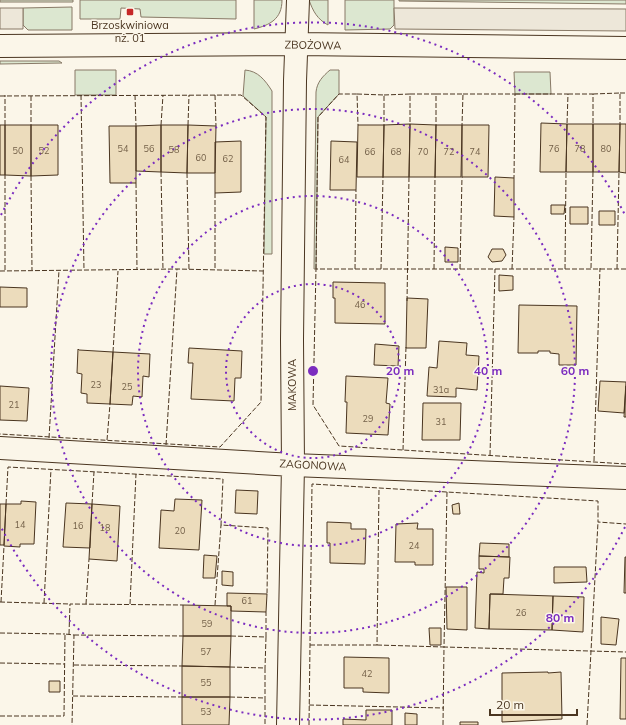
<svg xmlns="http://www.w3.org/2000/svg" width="626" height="725" font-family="Mulish,sans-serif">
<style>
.green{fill:#dce7d0;stroke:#887966}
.parking{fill:#ede7d9;stroke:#887966}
.building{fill:#ecdcbc;stroke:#4a3520}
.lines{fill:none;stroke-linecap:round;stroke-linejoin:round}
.minor-casing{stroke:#4a3520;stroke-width:24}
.minor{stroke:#fbf6e9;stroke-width:22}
.fence{stroke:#4a3520;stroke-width:1;stroke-dasharray:5 2;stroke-linecap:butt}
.ring{fill:none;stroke:#7b2cbf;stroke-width:2;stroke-dasharray:2 4}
.poi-dot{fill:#c62828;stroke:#fbf6e9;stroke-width:1.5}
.labels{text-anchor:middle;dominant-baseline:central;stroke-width:3;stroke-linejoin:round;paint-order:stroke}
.number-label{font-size:9px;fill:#725f47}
.poi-label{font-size:11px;fill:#4a3520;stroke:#fbf6e9}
.street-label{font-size:11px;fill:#4a3520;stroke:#fbf6e9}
.centre{fill:#7b2cbf;stroke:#fbf6e9;stroke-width:2}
.ring-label{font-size:12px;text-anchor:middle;font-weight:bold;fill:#7b2cbf;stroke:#fbf6e9;stroke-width:3;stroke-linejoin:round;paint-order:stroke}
</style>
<rect width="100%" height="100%" fill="#fbf6e9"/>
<path class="green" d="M0,0H73V2H0Z
M80,0H236V19L141,17L140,9L121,8L120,19H80Z
M254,0H282C282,19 270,25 254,29Z
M309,0H328V25C317,19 313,11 309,0Z
M345,0H394V25L390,29L345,30Z
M399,0H626V4L399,1Z
M72,7V30H28L23,25V8Z
M0,61H59L62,63L0,64Z
M75,70H116V95H75Z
M245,70C258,71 265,80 272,91V254H264L266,117L243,96Z
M330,70H339V94L318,117L316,269H314L316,92C317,82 323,76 330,70Z
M514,72H550L551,94H515Z"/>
<path class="parking" d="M0,8H23V29H0Z
M394,8L626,9V31L395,29Z"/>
<path class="building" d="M541,123L567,124L566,172H540Z
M410,124L436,125L435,177H409Z
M410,124L409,177H383L384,125Z
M567,124H593V172H566Z
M593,124H620L619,172H593Z
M620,124H626V173L619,172Z
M0,125H5V175H0Z
M5,125H31V176L5,175Z
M31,125H58V175L31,176Z
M161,125H188L187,173L161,172Z
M161,125V172L136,171V126Z
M188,125L216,126L215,173H187Z
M358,125H384L383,177H357Z
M436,125H462L461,177H435Z
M462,125H489L488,177H462Z
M109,126H136V183H110Z
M241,141V192L215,193V142Z
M331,141L357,142L356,190H330Z
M495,177L514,178V217L494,216Z
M551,205H565L564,214H551Z
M570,207H588V224H570Z
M599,211H615V225H599Z
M445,247L458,248V262H445Z
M492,249H503L506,255L502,261L492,262L488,257Z
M499,275L513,276V290L499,291Z
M333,282L385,283V324L335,323V298H333Z
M0,287L27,288V307H0Z
M407,298L428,299L426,348H406Z
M519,305L577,306L576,365H559V354L550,353V351H538V353H518Z
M439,341L467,343L466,355L479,356L477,390L456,388V397L427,396L429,367L437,368Z
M375,344L399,346L398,366L374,365Z
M189,348L242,351L241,378H235L234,401L191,399L193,363H188Z
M78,349L79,350L113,352L110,404L87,403V394L81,393L82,374L77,373Z
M113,352L150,354L149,377L143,376L142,397L133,396L132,405L110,404Z
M346,376L388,378L386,403L390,404L388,435L346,433L347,402H345Z
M600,381L626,382L624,413L598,411Z
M0,386L29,388L27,421L0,420Z
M626,386V417H624Z
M423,403H461L460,440H422Z
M236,490L258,491L257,514L235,513Z
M175,499L202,500L199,550L159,548L161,510L174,511Z
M21,501L36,502L34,544H20V547L4,546L6,504H21Z
M66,503L92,504L90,548L63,547Z
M459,503L460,514H453L452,505Z
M0,504H6L4,545H0Z
M92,504L120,506L117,561L89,559Z
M327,522L351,523V529H366L365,564L330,563V543H327Z
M418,523L417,529H433V565H415V562H395L396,524Z
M480,543L509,544V557L479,556Z
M204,555L217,556L215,578H203Z
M479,556L510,557L509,578H504L503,594H490L489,629L475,628L477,572L484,573V569H479Z
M625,557H626V593H624Z
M554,567H586L587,582L554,583Z
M222,571L233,572V586L222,585Z
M446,587H467V630L447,629Z
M227,593L267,594L266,612L231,611V606H227Z
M490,594L553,596L552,630L489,629Z
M553,596L584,597L583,632L552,630Z
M183,605L231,606V636H183Z
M601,617L619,619L616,645L601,644Z
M429,628H441V645H430Z
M183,636H231L230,667L182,666Z
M344,657L389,658V693L363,692V688H344Z
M621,658H626V719H620Z
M182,666L230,667V697H182Z
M548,672V673L561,672L562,719L502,722V673Z
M49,681H60V692H49Z
M182,697H230L229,725H182Z
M366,710H392V725H343V719L366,720Z
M405,713L417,714V725H405Z
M460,722H478V725H460Z"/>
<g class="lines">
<defs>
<path id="minor" d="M0,46L297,44L626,48
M0,448L293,465L626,478
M288,725L293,465L292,340L295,81L298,0"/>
</defs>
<use href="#minor" class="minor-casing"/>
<use href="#minor" class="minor"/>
<path class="fence" d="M620,93H626
M357,94L384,95V125
M410,94H436V125
M436,94H463L462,125
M463,94H515L514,178
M515,94H568L567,124
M568,94H593V124
M593,94L620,93V124
M81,95L84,270
M135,95L136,126
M215,95L216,126
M384,95L410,94V124
M0,96L241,95L266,117L261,402L220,447L0,434
M31,96V125
M5,125V95
M161,125L163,95
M188,125L189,95
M161,172L163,270
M187,173L189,269
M31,176L32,270
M136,183L137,270
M215,193V270
M591,268L593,172
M316,269L318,117L339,94H357L358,125
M355,269L356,190
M381,269L383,177
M434,269L435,177
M460,269L462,177
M512,269L514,217
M565,269L566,172
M617,269L619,172
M626,269H316L313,405L339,446L626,464
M5,270V175
M0,271L177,269L263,271
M407,301L409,177
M113,352L118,271
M49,438L59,270
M107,440L110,404
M166,445L177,269
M403,450L406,346
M490,455L495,269
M594,461L600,268
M447,492L444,647L626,652
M6,504L8,467L223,479L221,525L268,528L267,594
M92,504L94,472
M0,602L70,604
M1,602L4,546
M44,603L51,469
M86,604L89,559
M130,604L136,474
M215,605L221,525
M0,633L65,634
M69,634L70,604L183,605
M74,635L183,636
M231,636L266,637L265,668
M266,637V612
M310,645H377L379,489
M377,645L444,647L443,725
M0,663L64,664
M74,665L182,666
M230,667L265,668V698
M73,696L182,697
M230,697L265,698V725
M309,705L444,708
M0,716H64L65,634L74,635L72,725
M309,725L312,484L598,501V522L626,524
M587,725L598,522"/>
</g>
<g class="ring">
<circle cx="313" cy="371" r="87"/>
<circle cx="313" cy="371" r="175"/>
<circle cx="313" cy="371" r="262"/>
<path d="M625 527A349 349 0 0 1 1 527M1 215A349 349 0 0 1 625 215"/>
</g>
<rect class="poi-dot" x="126" y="8" width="8" height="8" rx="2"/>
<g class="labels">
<g class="number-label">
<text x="123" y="148">54</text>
<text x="149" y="148">56</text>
<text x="554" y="148">76</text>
<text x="580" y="148">78</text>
<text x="606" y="148">80</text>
<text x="174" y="149">58</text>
<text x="18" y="150">50</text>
<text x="44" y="150">52</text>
<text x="370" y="151">66</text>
<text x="396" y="151">68</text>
<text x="423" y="151">70</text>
<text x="449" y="151">72</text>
<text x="475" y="151">74</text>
<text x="201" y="157">60</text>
<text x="228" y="158">62</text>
<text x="344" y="159">64</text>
<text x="360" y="304">46</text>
<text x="96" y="384">23</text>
<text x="127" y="386">25</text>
<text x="441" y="389">31a</text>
<text x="14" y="404">21</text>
<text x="368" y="418">29</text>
<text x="441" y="421">31</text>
<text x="20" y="524">14</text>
<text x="78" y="525">16</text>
<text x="105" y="527">18</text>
<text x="180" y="530">20</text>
<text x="414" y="545">24</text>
<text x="247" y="600">61</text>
<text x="521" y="612">26</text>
<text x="207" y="623">59</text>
<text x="206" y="651">57</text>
<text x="367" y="673">42</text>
<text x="206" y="682">55</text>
<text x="206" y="711">53</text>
</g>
<g class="poi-label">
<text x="130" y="25">Brzoskwiniowa<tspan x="130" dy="13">nż. 01</tspan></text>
</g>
<g class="street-label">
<text transform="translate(313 45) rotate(1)">ZBOŻOWA</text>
<text transform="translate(292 385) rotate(-90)">MAKOWA</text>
<text transform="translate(313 465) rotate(3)">ZAGONOWA</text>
</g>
</g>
<circle cx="313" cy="371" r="6" class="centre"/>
<g class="ring-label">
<text x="400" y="375">20 m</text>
<text x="488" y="375">40 m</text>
<text x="575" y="375">60 m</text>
<text x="560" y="622">80 m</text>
</g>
<path d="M490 709v6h87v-6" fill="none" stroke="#4a3520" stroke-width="2"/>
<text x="496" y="709" font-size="12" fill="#4a3520" stroke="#fbf6e9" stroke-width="3" paint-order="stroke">20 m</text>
</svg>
